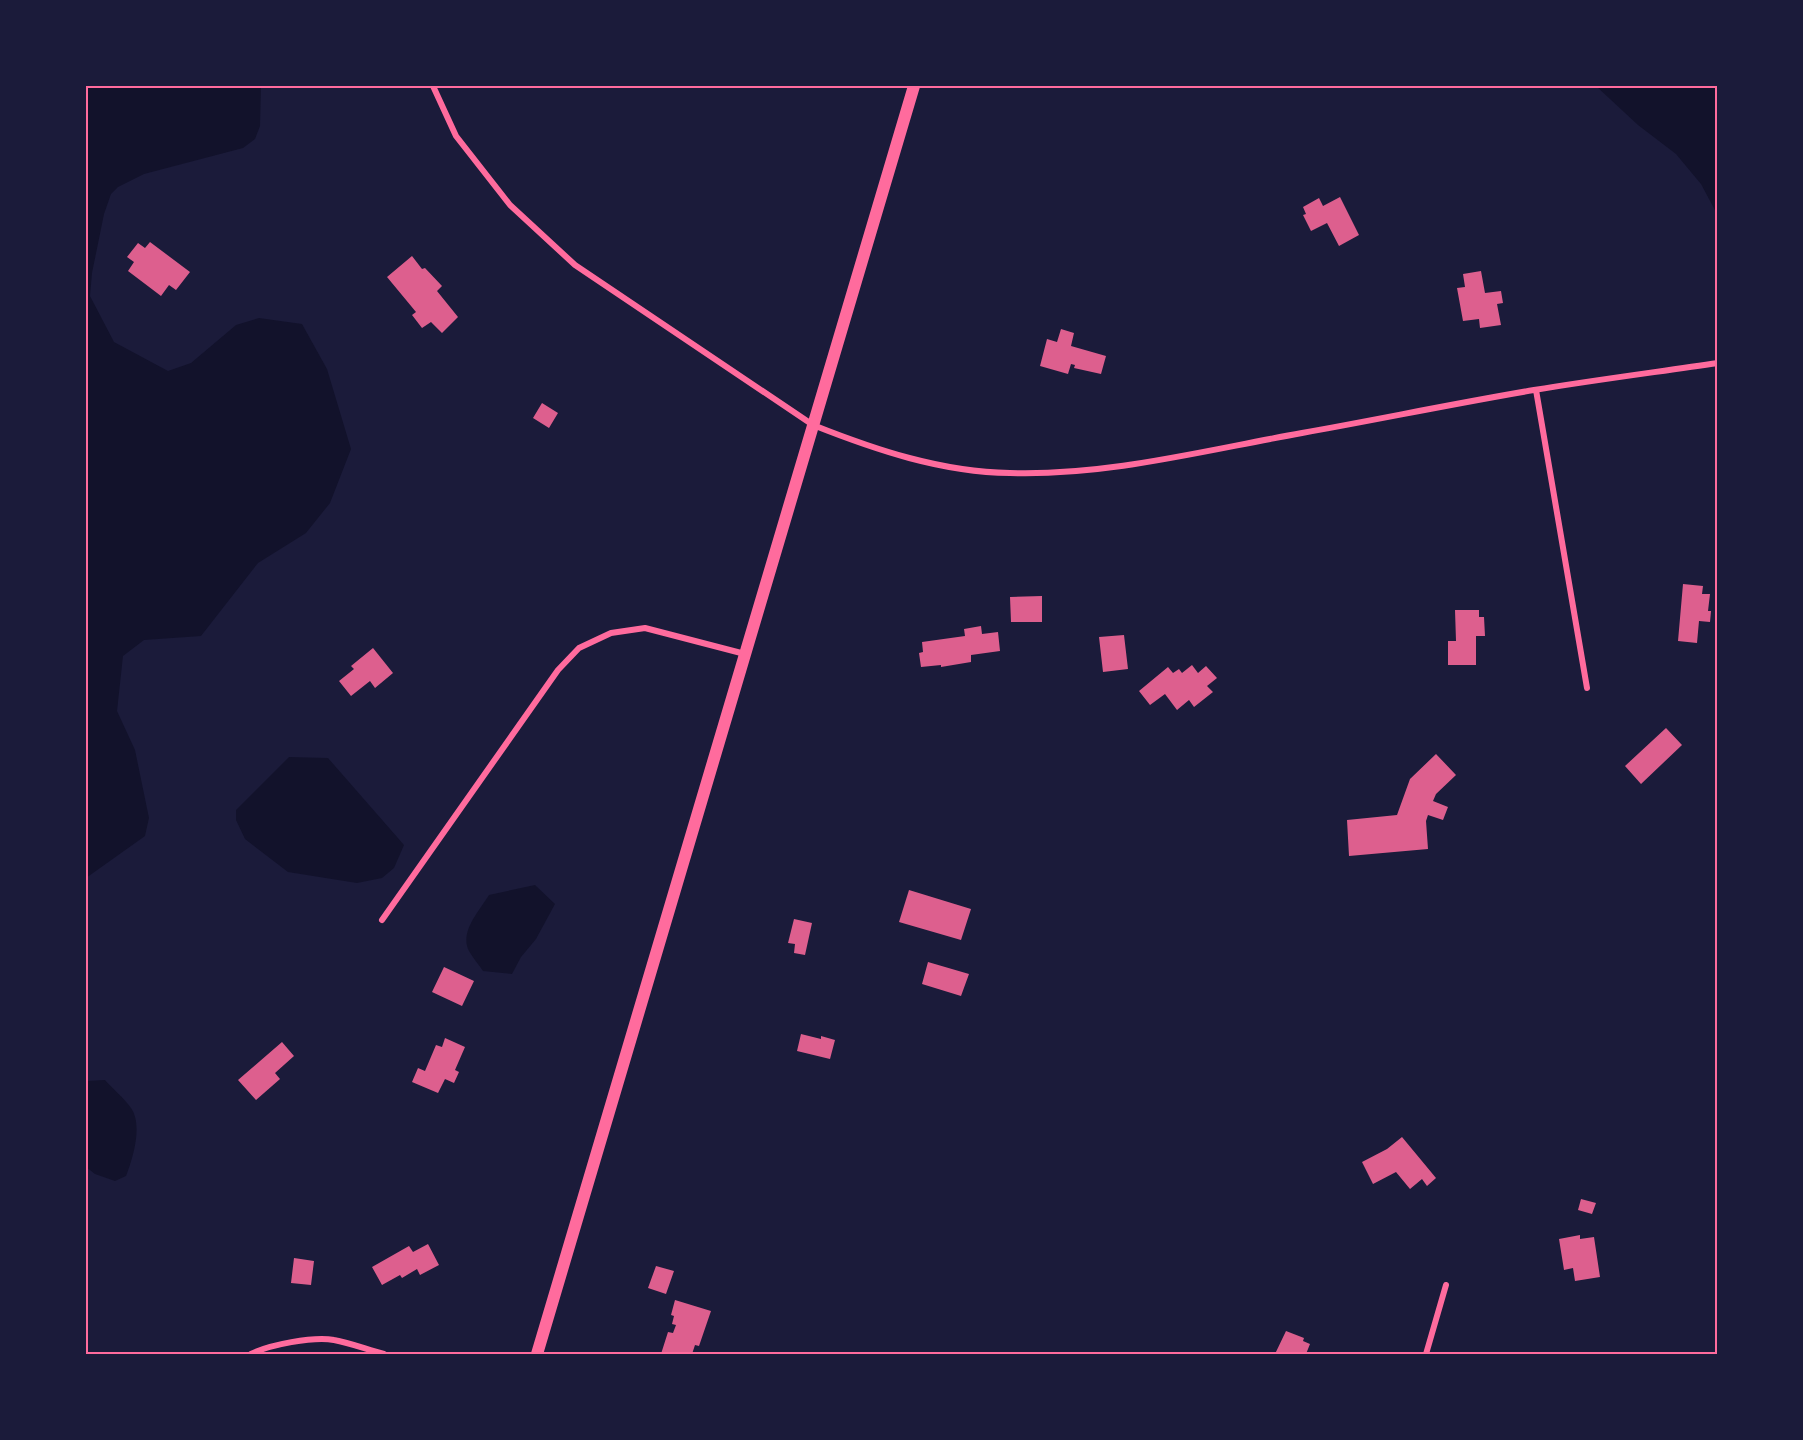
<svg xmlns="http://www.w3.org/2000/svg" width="1803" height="1440" font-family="Ubuntu,sans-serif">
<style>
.water{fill:#12122b}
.building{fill:#dd5f8e}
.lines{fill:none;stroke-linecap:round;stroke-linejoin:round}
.minor{stroke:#ff6b9d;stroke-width:6}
.secondary{stroke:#ff6b9d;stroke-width:12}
.neatline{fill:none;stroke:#ff6b9d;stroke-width:2}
</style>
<rect width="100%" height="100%" fill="#1b1b3a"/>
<path class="water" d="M86,86H261L260,126L255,139L243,148L144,174L118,187L111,194L104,214L92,273L90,296L114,342L168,371L191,363L236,325L259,318L302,324L327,369L351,449L330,503L306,533L258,563L201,636L144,640L123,656L117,711L135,750L149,818L145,836L86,878Z
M1596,86H1717V214L1701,184L1676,154L1638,125Z
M289,757L328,758L404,845L394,868L382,878L357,883L288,872L245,839L236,820V810Z
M535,885L555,904L536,939L521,957L512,974L483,971C479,965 473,958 469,951C459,932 480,910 489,895Z
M105,1080C113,1089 124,1098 131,1108C143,1125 133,1158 126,1176L115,1181L95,1174L86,1167V1081Z"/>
<path class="building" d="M1340,197L1359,235L1339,246L1327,223L1311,231L1303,215L1306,214L1303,207L1319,198L1323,206Z
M150,242L190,272L176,290L169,285L161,296L128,271L134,262L127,257L138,243L145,248Z
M412,256L422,269L425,268L442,286L437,291L458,317L442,333L431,322L422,328L412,315L416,312L387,277Z
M1481,271L1485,293L1501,291L1503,303L1497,304L1501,325L1480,328L1479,319L1463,321L1457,288L1465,287L1463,274Z
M1061,329L1074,333L1071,346L1106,356L1101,374L1074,368L1075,365L1071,364L1068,374L1040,366L1047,339L1057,342Z
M542,403L558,413L549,428L533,418Z
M1683,584L1703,586L1702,594H1710L1708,611H1711L1710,622L1699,621L1697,643L1678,641Z
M1042,596V622H1011L1010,597Z
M1455,610H1479V617H1484L1485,636H1476V665H1448V641H1456Z
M981,626L982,634L998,632L1000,651L971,655V662L941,667V665L921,667L919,653L923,652L922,642L965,636L964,629Z
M1124,635L1128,669L1103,672L1099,637Z
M373,648L393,673L375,688L370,681L351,696L339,681L354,669L351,666Z
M1192,665L1198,673L1206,666L1217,678L1207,686L1213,692L1194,707L1189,700L1177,710L1165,694L1150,705L1139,691L1168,667L1173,673L1179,669L1182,673Z
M1666,728L1682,745L1641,784L1625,766Z
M1436,754L1456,775L1436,794L1433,801L1448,807L1443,820L1428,815L1426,821L1428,849L1349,856L1347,820L1397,815L1410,779Z
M909,890L971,909L961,940L899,922Z
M794,919L812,923L805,955L794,953L795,944L788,943Z
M928,962L969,974L961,996L922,984Z
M444,967L474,981L462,1006L432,992Z
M801,1034L821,1039V1036L835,1040L830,1059L797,1051Z
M445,1038L465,1047L455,1070L459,1072L454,1083L445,1079L438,1093L412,1082L418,1068L425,1071L436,1045L442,1047Z
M282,1042L294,1056L275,1073L280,1079L256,1100L238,1080Z
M1402,1137L1436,1178L1427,1186L1422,1179L1410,1189L1396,1172L1373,1184L1362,1162L1387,1149Z
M1581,1199L1596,1203L1592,1214L1578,1210Z
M1580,1235V1239L1594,1237L1600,1277L1575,1281L1573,1268L1564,1270L1559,1239Z
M428,1244L439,1265L420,1275L417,1269L402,1278L400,1275L382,1285L372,1267L409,1246L413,1252Z
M294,1258L314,1261L311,1285L291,1283Z
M656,1266L674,1271L666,1294L648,1288Z
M675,1300L711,1311L699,1346L695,1345L692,1354H661L668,1332L673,1333L676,1325L672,1324L674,1316L671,1315Z
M1286,1331L1304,1338L1303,1341L1310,1344L1306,1354H1275Z"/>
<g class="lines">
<path class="minor" d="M433,86L456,136L510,205L575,265L813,425C876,450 941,472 1010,473C1108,476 1206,450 1302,433C1380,419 1457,403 1534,390C1595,380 1657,372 1718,363
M1536,390L1587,688
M382,920L558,670L579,648L611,633L645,628L745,654
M251,1354C268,1345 314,1336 334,1340C351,1343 368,1350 384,1354
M1426,1354L1446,1285"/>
<path class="secondary" d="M537,1354L914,86"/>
</g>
<rect width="1803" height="1440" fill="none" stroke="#1b1b3a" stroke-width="174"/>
<rect x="87" y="87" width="1629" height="1266" class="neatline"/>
</svg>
